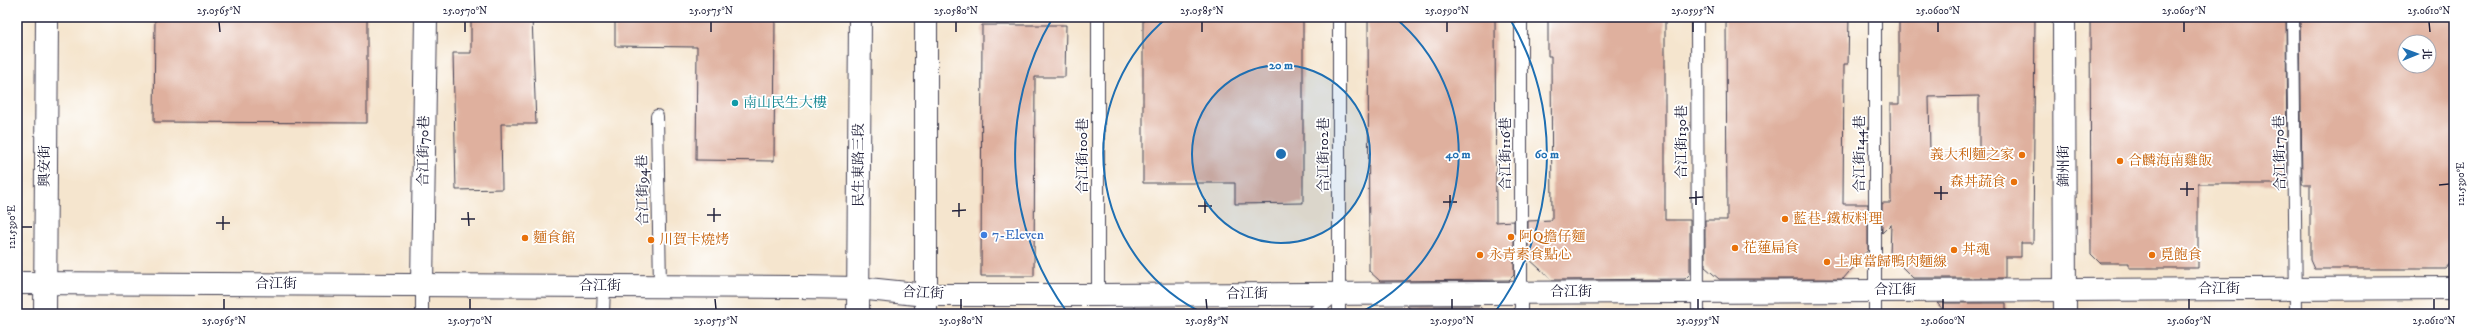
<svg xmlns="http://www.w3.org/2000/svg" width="2471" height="331" font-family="'IM FELL DW Pica','Noto Serif TC',serif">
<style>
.building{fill:#dfb09e;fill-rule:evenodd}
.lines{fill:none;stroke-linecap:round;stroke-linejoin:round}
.lane-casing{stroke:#423f51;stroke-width:14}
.street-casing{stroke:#423f51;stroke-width:24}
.secondary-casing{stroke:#423f51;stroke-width:24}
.lane{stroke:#fff;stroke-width:12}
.street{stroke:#fff;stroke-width:22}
.secondary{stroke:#fff;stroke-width:22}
.ticks{fill:none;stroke:#22223b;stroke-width:1.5}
.ring{fill:none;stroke:#1f6fb2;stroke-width:2}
.culture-dot{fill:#0f9aa8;stroke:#fff;stroke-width:1.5}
.food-dot{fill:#e8710a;stroke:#fff;stroke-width:1.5}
.shop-dot{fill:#3f7fe0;stroke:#fff;stroke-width:1.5}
.labels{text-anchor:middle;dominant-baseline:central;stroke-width:3.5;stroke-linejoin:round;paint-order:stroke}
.culture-label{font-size:14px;fill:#0d838f;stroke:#fff;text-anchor:start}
.street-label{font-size:14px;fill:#22223b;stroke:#fff}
.food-label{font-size:14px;fill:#c56008;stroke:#fff;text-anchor:start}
.shop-label{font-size:14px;fill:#366cbe;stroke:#fff;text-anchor:start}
.centre{fill:#1f6fb2;stroke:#fff;stroke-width:2}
.ring-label{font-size:12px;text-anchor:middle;font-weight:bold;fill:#1f6fb2;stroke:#fff;stroke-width:3.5;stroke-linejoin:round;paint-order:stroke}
.neatline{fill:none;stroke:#22223b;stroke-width:1.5}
.ticks-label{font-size:10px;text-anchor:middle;fill:#22223b}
</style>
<rect width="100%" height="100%" fill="#fff"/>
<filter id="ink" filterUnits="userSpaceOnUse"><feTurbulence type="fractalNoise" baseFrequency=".025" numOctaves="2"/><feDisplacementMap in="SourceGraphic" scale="8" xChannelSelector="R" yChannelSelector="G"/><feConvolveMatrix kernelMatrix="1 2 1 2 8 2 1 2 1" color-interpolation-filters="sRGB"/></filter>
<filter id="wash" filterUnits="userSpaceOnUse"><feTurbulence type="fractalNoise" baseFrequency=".012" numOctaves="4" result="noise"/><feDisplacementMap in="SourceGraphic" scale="16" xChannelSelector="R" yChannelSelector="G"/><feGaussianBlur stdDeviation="0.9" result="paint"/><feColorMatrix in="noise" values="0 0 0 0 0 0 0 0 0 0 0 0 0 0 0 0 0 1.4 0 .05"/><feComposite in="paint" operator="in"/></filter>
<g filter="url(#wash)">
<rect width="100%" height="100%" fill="#f5e5ce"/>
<g id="blocks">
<path class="building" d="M155,17H367V123L154,122Z
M471,17H532L536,124H501L502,189L456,190L453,53H471Z
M615,17H775L774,161L696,160L697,47L615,46Z
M1143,17H1303V203L1235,204V183H1143Z
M1368,17H1495L1496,222L1514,221V275L1509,280L1380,281L1369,271Z
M1548,17H1665V220H1690V274L1685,279L1552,280L1528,258V221L1552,220L1551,56H1548Z
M1726,17H1849L1848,64H1844L1843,204H1868V250L1843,279H1719L1705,267V220H1727Z
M1899,17H2035L2033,243H2021V257H2005V278H1913L1890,255L1891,224L1882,233V203H1891L1890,104H1899ZM1979,96V152H1930L1929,97Z
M2090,17H2286L2287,184H2198V268H2129V263H2100L2091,254Z
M2300,17H2454V260L2446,269H2314L2310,260V184H2302ZM2405,42H2429V66H2405Z
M982,25H1066L1065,77H1035L1034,276H981Z
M1937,303H2006V314H1947Z
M1407,306H1479L1487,314H1416Z"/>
</g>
</g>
<g filter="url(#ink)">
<use href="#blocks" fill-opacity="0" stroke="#423f51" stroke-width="1"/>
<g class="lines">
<defs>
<path id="lane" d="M1098,17V295
M1339,17V314
M1697,17L1698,314
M1875,17V314
M2293,17L2296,314
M657,116L660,286
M422,314V285
M603,314L604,286
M1312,314L1336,295
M1521,314V17"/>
<path id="street" d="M17,283L797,287L858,288L926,295H1098L2454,288
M422,285L426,17"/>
<path id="secondary" d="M926,17V314
M2064,17L2065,314
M45,314L47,17
M858,314L860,17"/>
</defs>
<use href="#lane" class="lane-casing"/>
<use href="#street" class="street-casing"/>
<use href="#secondary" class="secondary-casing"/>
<use href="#lane" class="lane"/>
<use href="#street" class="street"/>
<use href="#secondary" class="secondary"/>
</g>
</g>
<path class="ticks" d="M219,22L220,32M465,22V32M711,22V32M956,22V32M1202,22V32M1447,22V32M1693,22V32M1938,22V32M2184,22V32M2429,22L2430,32M2187,182V196M2439,185L2449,184M1941,186V200M2180,189H2194M1696,191V205M1934,193H1948M1450,195V209M1689,198L1703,197M1205,199V213M1443,202H1457M959,203V217M1198,206H1212M714,208V222M952,211L966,210M468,212L469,226M707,215H721M223,216V230M461,219H475M216,223H230M22,227H32M224,299V309M470,299V309M715,299L716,309M961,299V309M1206,299L1207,309M1452,299V309M1698,299V309M1943,299V309M2189,299V309M2434,299V309"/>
<circle cx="1281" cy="154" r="89" fill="#1f6fb2" fill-opacity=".12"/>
<g class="ring">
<circle cx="1281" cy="154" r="89"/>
<path d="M1205 314A177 177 0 0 1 1168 17M1394 17A177 177 0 0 1 1357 314"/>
<path d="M1067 312A266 266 0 0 1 1052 19M1510 19A266 266 0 0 1 1495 312"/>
</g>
<circle class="culture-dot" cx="735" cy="103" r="4"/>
<g class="food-dot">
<circle cx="2022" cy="155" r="4"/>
<circle cx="2120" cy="161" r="4"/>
<circle cx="2014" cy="182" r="4"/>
<circle cx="1785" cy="219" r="4"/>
<circle cx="1511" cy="237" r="4"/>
<circle cx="525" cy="238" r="4"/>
<circle cx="651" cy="240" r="4"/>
<circle cx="1735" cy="248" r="4"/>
<circle cx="1954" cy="250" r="4"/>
<circle cx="1480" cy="255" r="4"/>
<circle cx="2152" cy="255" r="4"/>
<circle cx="1827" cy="262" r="4"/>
</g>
<circle class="shop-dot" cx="984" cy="235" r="4"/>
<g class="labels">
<g class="culture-label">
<text x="743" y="103">南山民生大樓</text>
</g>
<g class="street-label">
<text transform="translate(1682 142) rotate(-90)">合江街130巷</text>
<text transform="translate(424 151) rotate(-89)">合江街70巷</text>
<text transform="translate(2280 153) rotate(-91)">合江街170巷</text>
<text transform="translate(1506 154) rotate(-90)">合江街116巷</text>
<text transform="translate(1860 154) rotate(-90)">合江街144巷</text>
<text transform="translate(1324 155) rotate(-90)">合江街102巷</text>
<text transform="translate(1083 156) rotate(-90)">合江街100巷</text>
<text transform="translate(859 165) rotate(-90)">民生東路三段</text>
<text transform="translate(45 166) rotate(-90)">興安街</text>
<text transform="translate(2064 166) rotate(-90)">錦州街</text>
<text transform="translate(643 190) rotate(-91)">合江街94巷</text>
<text x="276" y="284">合江街</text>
<text x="600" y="286">合江街</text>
<text x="2219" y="289">合江街</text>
<text x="1895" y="290">合江街</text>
<text x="1571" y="292">合江街</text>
<text transform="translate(923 293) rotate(3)">合江街</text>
<text transform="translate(1247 294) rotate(-1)">合江街</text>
</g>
<g class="food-label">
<text x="2014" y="155" text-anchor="end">義大利麵之家</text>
<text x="2128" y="161">合麟海南雞飯</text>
<text x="2006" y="182" text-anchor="end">森丼蔬食</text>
<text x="1793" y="219">藍巷-鐵板料理</text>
<text x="1519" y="237">阿Q擔仔麵</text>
<text x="533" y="238">麵食館</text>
<text x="659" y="240">川賀卡燒烤</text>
<text x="1743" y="248">花蓮扁食</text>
<text x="1962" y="250">丼魂</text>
<text x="1488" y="255">永青素食點心</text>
<text x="2160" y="255">覓飽食</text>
<text x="1835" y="262">土庫當歸鴨肉麵線</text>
</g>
<g class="shop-label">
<text x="992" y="235">7-Eleven</text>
</g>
</g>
<circle cx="1281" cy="154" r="6" class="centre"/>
<g class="ring-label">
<text x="1281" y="69">20 m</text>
<text x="1458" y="158">40 m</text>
<text x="1547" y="158">60 m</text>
</g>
<rect width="2471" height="331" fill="none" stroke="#fff" stroke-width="44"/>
<g transform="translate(2417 54) rotate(89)"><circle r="19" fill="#ffffff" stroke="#a7a7b1"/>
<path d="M0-3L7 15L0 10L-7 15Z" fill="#1f6fb2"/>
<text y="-6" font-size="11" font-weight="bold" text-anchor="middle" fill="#22223b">北</text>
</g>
<rect x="22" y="22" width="2427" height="287" class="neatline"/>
<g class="ticks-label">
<text x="219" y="14">25.0565°N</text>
<text x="465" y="14">25.0570°N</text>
<text x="711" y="14">25.0575°N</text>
<text x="956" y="14">25.0580°N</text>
<text x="1202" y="14">25.0585°N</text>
<text x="1447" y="14">25.0590°N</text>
<text x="1693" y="14">25.0595°N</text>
<text x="1938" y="14">25.0600°N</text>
<text x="2184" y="14">25.0605°N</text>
<text x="2429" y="14">25.0610°N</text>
<text transform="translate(2460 184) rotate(-90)" y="4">121.5390°E</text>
<text transform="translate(11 227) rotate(-90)" y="4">121.5390°E</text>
<text x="224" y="324">25.0565°N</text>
<text x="470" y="324">25.0570°N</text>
<text x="716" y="324">25.0575°N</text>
<text x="961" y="324">25.0580°N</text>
<text x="1207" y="324">25.0585°N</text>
<text x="1452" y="324">25.0590°N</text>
<text x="1698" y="324">25.0595°N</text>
<text x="1943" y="324">25.0600°N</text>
<text x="2189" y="324">25.0605°N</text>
<text x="2434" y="324">25.0610°N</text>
</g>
</svg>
